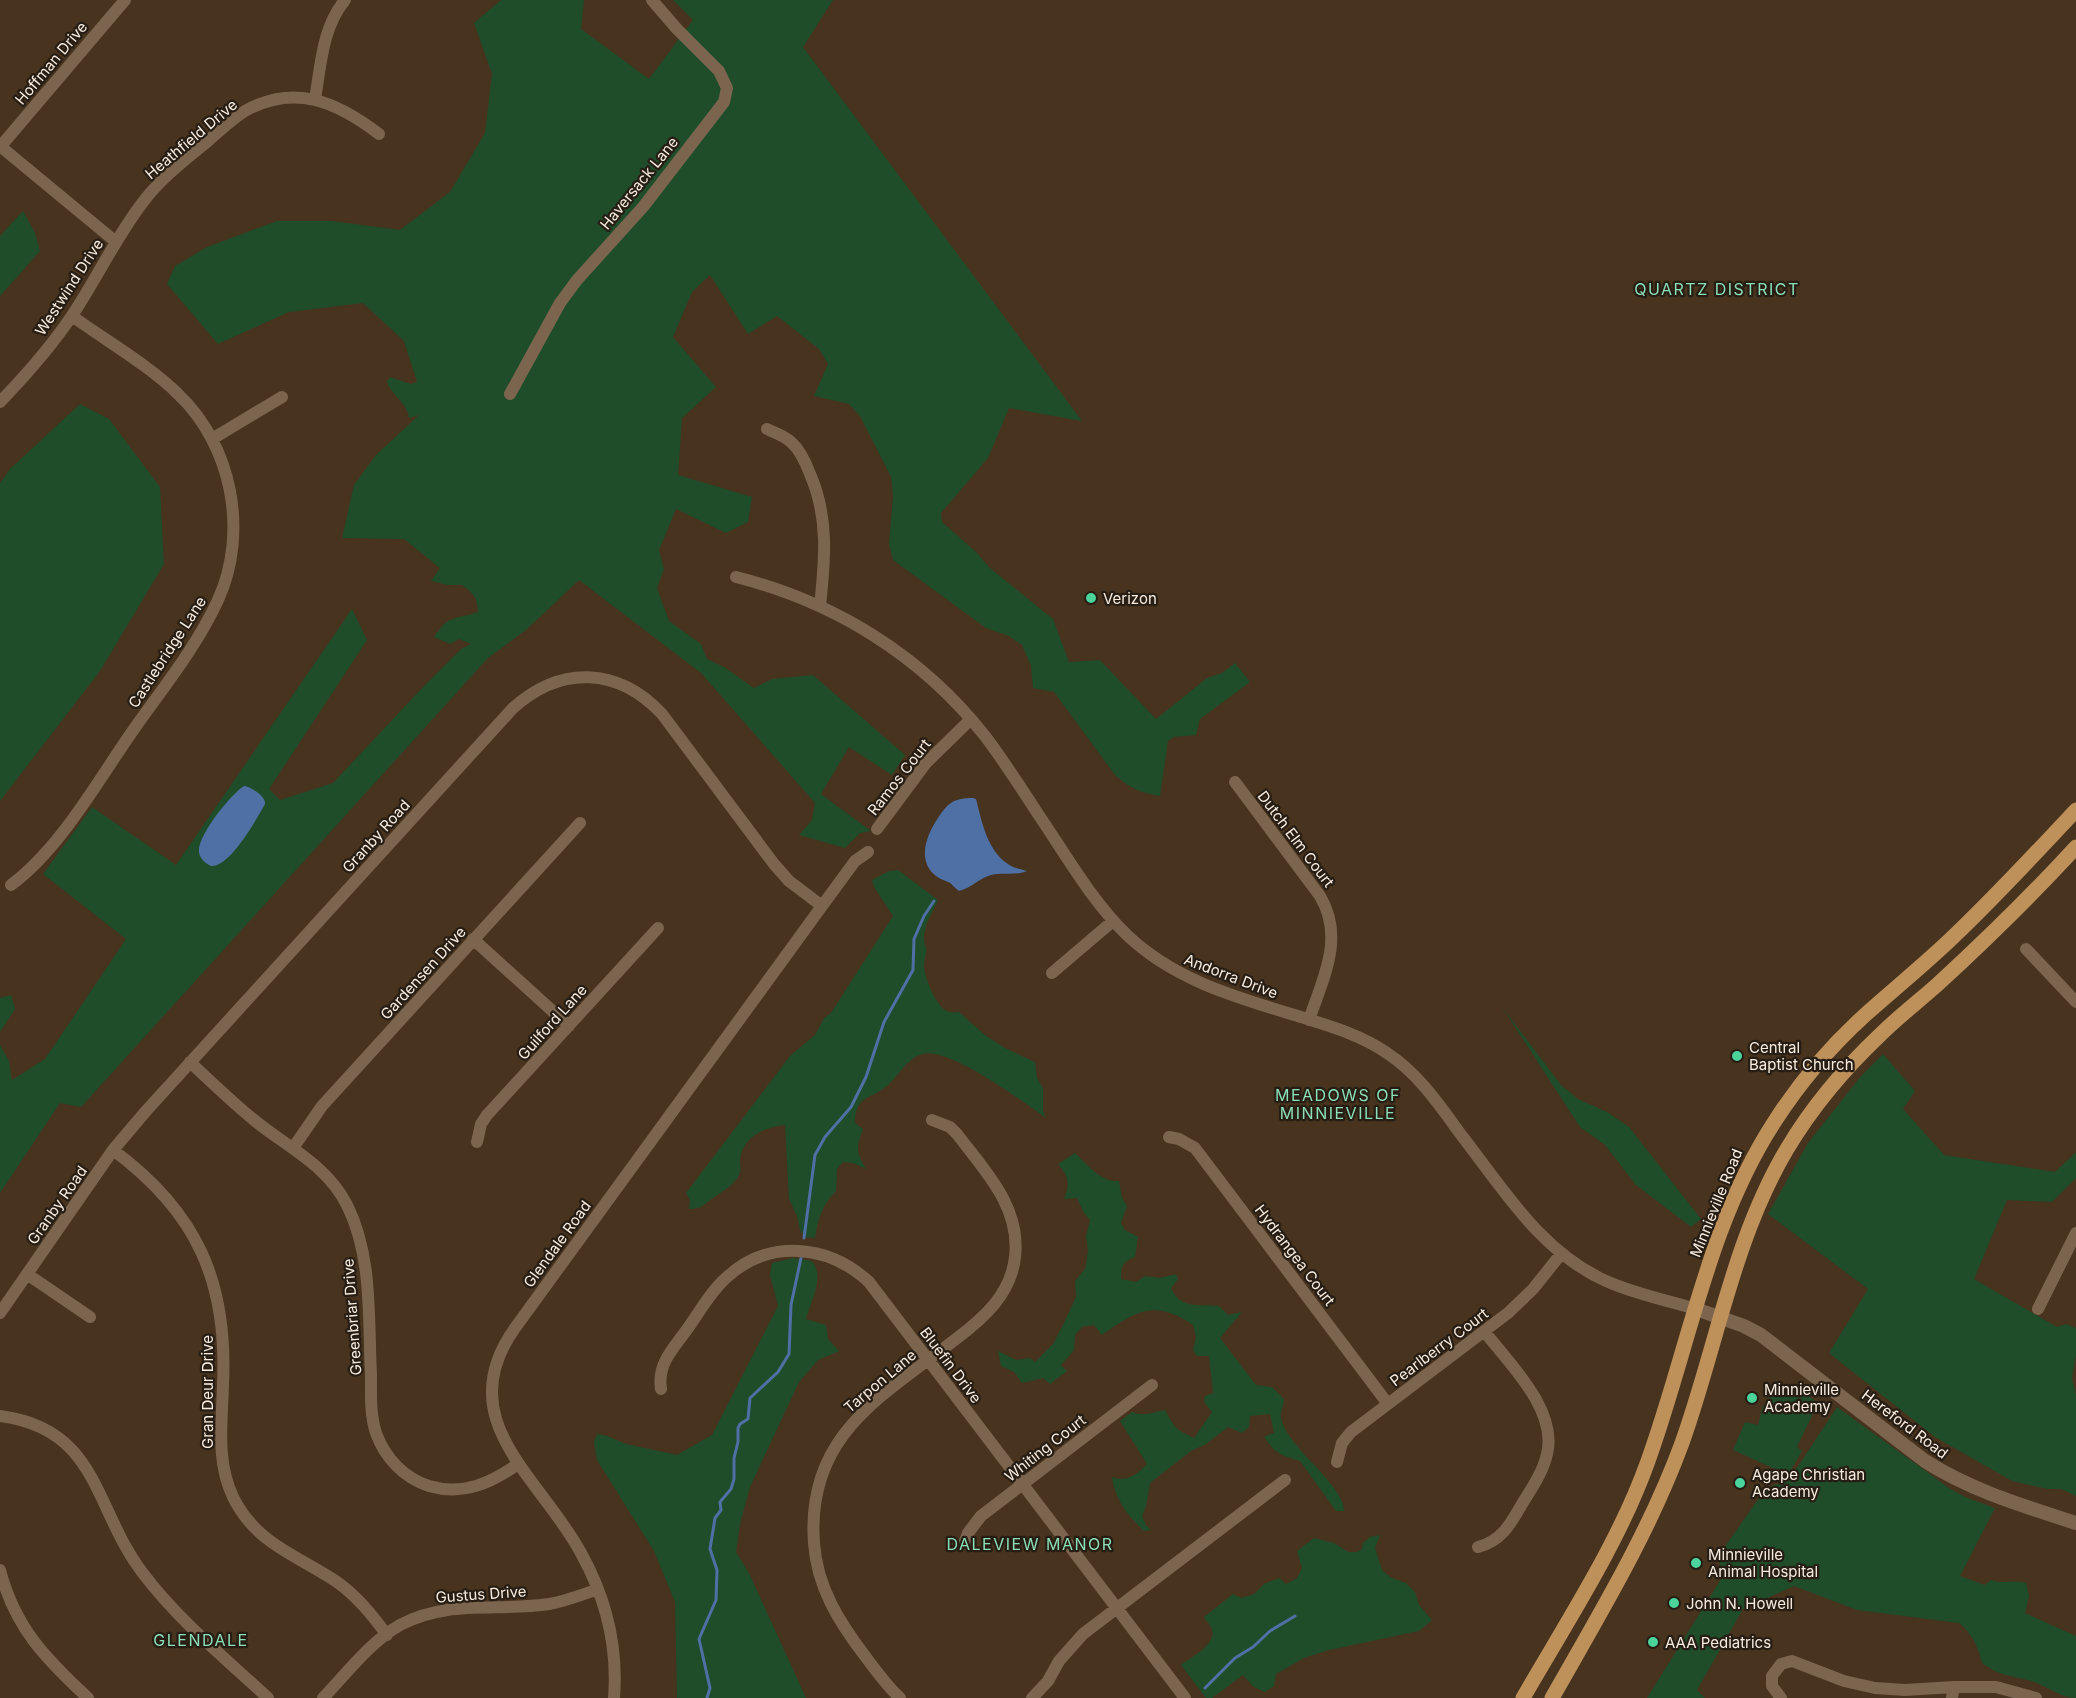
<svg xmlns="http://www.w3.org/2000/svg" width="2076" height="1698" font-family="Inter,sans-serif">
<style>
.green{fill:#1f4d2a}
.water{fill:#4e70a5}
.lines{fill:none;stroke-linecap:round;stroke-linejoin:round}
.stream{stroke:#4e70a5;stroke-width:3}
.minor{stroke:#7b654f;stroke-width:12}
.tertiary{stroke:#7b654f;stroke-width:14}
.primary{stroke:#be905a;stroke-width:15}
.poi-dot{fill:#4cd39b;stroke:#261d14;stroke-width:2}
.labels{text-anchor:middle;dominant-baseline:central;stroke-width:4.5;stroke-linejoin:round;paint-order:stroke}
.street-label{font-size:15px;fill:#f9ecdf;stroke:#261d14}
.poi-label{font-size:15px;fill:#f9ecdf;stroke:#261d14;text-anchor:start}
.neighbourhood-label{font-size:16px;letter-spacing:1.5px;fill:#8cdfb7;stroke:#261d14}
</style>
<rect width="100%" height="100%" fill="#47331e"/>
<path class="green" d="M501,0H584L581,29L649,79L693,20L673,0H833L803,47L1082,421L1009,408L988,458L941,513L942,522L976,552L990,568L1053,619L1069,662L1100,660L1156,719L1207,678L1222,673L1235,663L1250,682L1200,719L1196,735L1174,737L1168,741L1160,796C1141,793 1129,788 1115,775L1054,692L1033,688L1031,666L1022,645L1009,636L986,628L893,560L889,544L893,497L891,477L860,416L849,404L814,396L828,364L819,349L777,316L748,334L710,275L692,292L673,337L716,387L682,418L678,475L752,497L748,522L726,533L676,509L659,550L664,569L657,588L669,621L701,644L707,659L724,667L754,688L772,679L813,675L905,755L892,775L849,747L821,794L871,831L860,833L845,848L799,835L812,820L815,803L701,673L579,580L526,630L488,658L81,1107L60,1103L0,1193V1045L9,1061L12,1080L45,1059L126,939L43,874L92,807L176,865L352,609L367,640L269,789L280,800L333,783L425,685L461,649L471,644L459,639L450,644L434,637C449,614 455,620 478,612C478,598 473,593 462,585H447L431,581L440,568L404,539L342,538L354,485L376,455L419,415L409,418C407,402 392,396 387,382L390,377L411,384L417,382L404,341L363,303L289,312L218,344L167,284L175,266L207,247L277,221H332L400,230L450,192L485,133L492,74L474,23Z
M23,211L35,233L40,251L0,296V236Z
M80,404L109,419L160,487L164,564L100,671L0,801V483L10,469Z
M898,870L938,900C934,910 927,919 925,930C923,937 924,941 926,948C927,953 924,960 924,966C925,979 937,1010 950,1012C953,1013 956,1012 959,1012L985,1035L1005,1048L1035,1062L1037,1078L1043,1088V1111L1046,1118C1023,1102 949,1046 922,1054C908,1058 898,1076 888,1085C872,1100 855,1094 855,1123L863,1129C856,1148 856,1152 866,1169L853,1163L843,1162L837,1169L836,1191C822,1205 818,1219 815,1238L805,1237L800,1230L797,1216L789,1199L785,1125C766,1127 743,1136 740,1159C740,1165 742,1171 738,1177C732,1186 722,1192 713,1198C703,1205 702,1209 689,1209L690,1200L686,1193L790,1056L815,1035L824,1018L831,1013L893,916L874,887L872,880L889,871Z
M11,995L15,1009L0,1032V998Z
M1502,1007L1561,1085L1578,1099L1607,1112L1629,1127L1701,1219L1691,1227L1636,1185L1605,1145L1580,1127Z
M1883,1054L1915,1091L1903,1109L1944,1155L2055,1172L2076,1152V1178L2052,1202L2007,1200L1974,1279L2057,1327L2066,1324L2076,1328V1355L2072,1378L2076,1395V1496L2061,1489H2048L2012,1481L1935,1437L1829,1353L1868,1289L1768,1214L1808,1143L1861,1076Z
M1075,1153C1087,1164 1101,1183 1119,1181L1122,1198L1127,1206L1121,1223L1125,1230L1138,1237L1135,1257C1123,1261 1121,1266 1121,1279L1136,1282L1145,1276L1160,1278L1176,1274L1178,1279L1171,1288C1180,1309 1198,1304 1219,1306L1228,1315L1242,1312L1220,1338L1256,1385L1272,1387L1284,1399C1284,1406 1280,1411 1281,1418C1287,1448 1345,1485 1344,1511H1336L1300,1461L1284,1456L1274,1450L1264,1437L1274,1433L1270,1414L1250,1416L1249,1427L1242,1433L1228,1427L1206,1444L1191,1451L1150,1483L1146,1506L1142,1516L1146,1525L1151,1530L1144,1531C1128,1516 1115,1500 1112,1477C1125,1483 1138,1474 1147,1464L1120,1421L1132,1412C1144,1417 1153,1412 1165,1410C1175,1428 1175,1429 1194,1438L1212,1412L1204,1402L1205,1396L1213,1393L1209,1356H1197L1193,1350L1196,1337L1193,1325C1155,1299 1136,1311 1102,1335L1094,1325L1082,1327L1075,1335L1074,1350L1061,1365L1067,1371L1050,1384L1043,1378L1022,1383L1014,1372L1001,1366L998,1351L1016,1360L1030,1358L1035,1362L1053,1344L1063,1325L1076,1297L1075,1281L1085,1269L1088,1251L1086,1236L1090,1220L1084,1213L1077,1198L1064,1199C1070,1185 1069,1176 1058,1164Z
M793,1258L812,1261C825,1277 811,1301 806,1319L826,1325L828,1339L839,1351L818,1360L799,1382L750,1487L740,1524L736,1552L749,1573L806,1698H677L675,1602L654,1551L597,1460L594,1442L597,1434L607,1436L626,1444L677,1455L712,1435L778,1306L770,1275L772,1263Z
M1774,1382L1800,1399L1805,1393L1818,1403L1797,1447L1802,1451L1788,1475L1733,1450L1745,1422L1758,1425L1763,1406L1769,1403Z
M1837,1407L1949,1488L1965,1497L1995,1508L1960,1576L1985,1585L1991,1580C2004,1585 2011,1579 2026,1583L2029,1596L2025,1613L2076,1636V1698C2060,1698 2047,1686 2031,1681C2011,1675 2001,1677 1982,1663C1978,1647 1972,1633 1959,1623L1857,1610L1794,1586L1743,1609L1697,1690L1705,1698H1647L1721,1579L1719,1555L1766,1488L1789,1480Z
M1380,1535L1375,1548L1382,1570L1390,1577L1406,1583L1415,1592L1419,1605L1432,1620L1419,1631L1329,1650L1304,1658L1276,1674L1274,1686L1265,1692L1254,1687L1243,1675L1212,1698H1206L1181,1665C1190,1658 1217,1644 1212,1630C1211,1625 1206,1621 1204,1617L1233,1594L1241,1598L1254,1594L1264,1584L1279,1578L1286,1584L1297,1578L1302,1568L1297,1551L1314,1538L1334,1543L1348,1552H1357L1362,1549L1363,1543L1370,1537Z"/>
<path class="water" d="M244,786C252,787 266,797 265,804C256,820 230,867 211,866C205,863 200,859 199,852C197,836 231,794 244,786Z
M973,798L976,799C982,822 987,850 1008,864C1013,868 1020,869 1027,871C1015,876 1003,872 991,875C980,878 971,888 959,891C954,888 953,884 948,882C944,880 940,879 936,876C917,861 926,837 936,821C947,804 952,798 973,798Z"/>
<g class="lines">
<path class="stream" d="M804,1238L815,1155L825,1137L851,1107L866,1077L884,1022L913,970L914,939L924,916L934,901
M1205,1688L1235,1658L1253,1647L1270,1631L1295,1616
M707,1698L710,1688L699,1639L716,1600L717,1570L710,1549L715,1518L721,1510L720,1502L731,1489L734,1479V1458L738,1442V1428L740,1424L748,1419L750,1398L778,1372L789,1354L791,1305L801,1258"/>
<path class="minor" d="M315,99C321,65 322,28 345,0
M0,146L116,242
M0,147L125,0
M510,394L560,303L577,280L643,207L724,102L727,88L719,71L677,29L652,0
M0,402C26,375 52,346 73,314C97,278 116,237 143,202C161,178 186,159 209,140C221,130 232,119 245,111C295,83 337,102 379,134
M767,429C775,433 785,436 791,442C800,450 806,463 810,474C829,517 825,560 820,606
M212,439L282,397
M736,577C835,602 922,656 985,736C1004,761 1021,788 1038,814C1066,855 1091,900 1127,935C1175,981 1239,998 1301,1017C1330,1026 1361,1035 1387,1053C1419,1074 1440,1106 1462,1136C1504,1190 1541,1252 1606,1281C1635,1294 1666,1300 1696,1309
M1235,782L1320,896C1345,938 1323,978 1309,1020
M877,829L926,763L971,719
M11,885C61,848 98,780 134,729C163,688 197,646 218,600C249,532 232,445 178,394C150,366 105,340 72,316
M473,939L569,1026
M2026,949L2076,1002
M1052,973L1113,921
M190,1062C211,1082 232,1102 254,1120C287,1147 327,1165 347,1205C373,1257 368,1319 371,1375C371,1394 370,1415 376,1433C385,1458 404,1478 429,1486C463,1496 491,1483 518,1464
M1169,1137L1179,1139L1195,1148L1388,1404
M477,1142L481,1124L487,1115L658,928
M293,1148L322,1106L580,823
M113,1150C197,1212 228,1282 223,1385C222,1424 216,1461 233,1497C256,1544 297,1555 337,1582C357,1596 372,1615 387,1635
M27,1274L90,1317
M2038,1309L2076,1233
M0,1313L113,1150L146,1111L513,708C561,665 618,667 662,714L774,864L789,881L822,906
M661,1389C657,1363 674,1348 688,1328C700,1311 711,1291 727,1277C770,1238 829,1245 869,1282L1185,1698
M0,1416C99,1429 93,1507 142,1572C177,1619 225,1658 268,1698
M1337,1462L1342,1443L1351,1432L1508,1313L1533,1289L1561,1254
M965,1541L968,1533L981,1516L1152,1385
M1478,1547C1502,1541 1511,1523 1522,1504C1532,1488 1543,1472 1547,1454C1558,1410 1509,1363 1484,1331
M0,1570C15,1628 46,1659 88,1698
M1954,1687H1996L2036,1698
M323,1698C347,1673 370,1642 400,1625C448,1599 498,1612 549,1604C566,1601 582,1595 598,1589
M614,1698C618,1647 606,1598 581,1553C541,1478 449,1420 515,1328L822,906L855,861L868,852
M900,1698C887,1686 876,1671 865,1656C839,1622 817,1587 814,1543C806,1435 881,1397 956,1339C984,1318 1011,1294 1015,1257C1021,1207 985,1171 957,1134L950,1127L932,1120
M1032,1698L1048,1681L1059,1661L1083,1634L1285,1480
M1781,1698L1772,1686V1676L1781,1664L1792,1661L1844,1681L1875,1688L1905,1690L1954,1687L1952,1698"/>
<path class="tertiary" d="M1696,1309L1744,1326L1761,1335L1925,1461C1972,1491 2024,1506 2076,1523"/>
<path class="primary" d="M1523,1698C1566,1623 1619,1543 1648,1461C1689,1348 1708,1223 1775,1121C1800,1082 1831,1046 1865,1015C1894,989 1925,964 1953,937C1996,896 2036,853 2076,810
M1552,1698C1599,1615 1649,1533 1682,1443C1717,1345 1733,1240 1787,1149C1812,1107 1844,1069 1880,1035C1898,1017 1919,1001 1938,984C1986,940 2032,895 2076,847"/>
</g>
<g class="poi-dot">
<circle cx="1091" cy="598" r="6"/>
<circle cx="1737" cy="1056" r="6"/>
<circle cx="1752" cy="1398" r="6"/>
<circle cx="1740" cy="1483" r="6"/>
<circle cx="1696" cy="1563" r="6"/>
<circle cx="1674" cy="1603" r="6"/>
<circle cx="1653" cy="1642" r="6"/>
</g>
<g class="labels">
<g class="street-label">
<text transform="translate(51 63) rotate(-50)">Hoffman Drive</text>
<text transform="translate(191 139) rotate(-40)">Heathfield Drive</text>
<text transform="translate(639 183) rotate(-51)">Haversack Lane</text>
<text transform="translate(69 287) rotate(-57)">Westwind Drive</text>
<text transform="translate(167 652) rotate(-57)">Castlebridge Lane</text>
<text transform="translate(899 777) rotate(-52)">Ramos Court</text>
<text transform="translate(376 836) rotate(-48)">Granby Road</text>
<text transform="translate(1296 839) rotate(53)">Dutch Elm Court</text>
<text transform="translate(423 973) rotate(-48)">Gardensen Drive</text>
<text transform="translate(1231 976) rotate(21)">Andorra Drive</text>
<text transform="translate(552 1022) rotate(-48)">Guilford Lane</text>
<text transform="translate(1716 1203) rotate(-68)">Minnieville Road</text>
<text transform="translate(57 1205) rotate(-55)">Granby Road</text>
<text transform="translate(557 1244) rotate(-54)">Glendale Road</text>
<text transform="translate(1295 1255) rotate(53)">Hydrangea Court</text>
<text transform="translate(352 1317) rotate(-94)">Greenbriar Drive</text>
<text transform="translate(1439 1347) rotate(-37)">Pearlberry Court</text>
<text transform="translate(951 1365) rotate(53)">Bluefin Drive</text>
<text transform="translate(880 1381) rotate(-40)">Tarpon Lane</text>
<text transform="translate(207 1392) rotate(-90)">Gran Deur Drive</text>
<text transform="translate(1905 1424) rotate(37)">Hereford Road</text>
<text transform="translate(1045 1448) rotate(-38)">Whiting Court</text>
<text transform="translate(481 1594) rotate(-4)">Gustus Drive</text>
</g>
<g class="poi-label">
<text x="1103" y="598">Verizon</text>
<text x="1749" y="1047">Central<tspan x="1749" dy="17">Baptist Church</tspan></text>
<text x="1764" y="1389">Minnieville<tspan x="1764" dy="17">Academy</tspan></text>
<text x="1752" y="1474">Agape Christian<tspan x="1752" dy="17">Academy</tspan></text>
<text x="1708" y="1554">Minnieville<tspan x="1708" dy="17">Animal Hospital</tspan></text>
<text x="1686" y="1603">John N. Howell</text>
<text x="1665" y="1642">AAA Pediatrics</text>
</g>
<g class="neighbourhood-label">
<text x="1717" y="289">QUARTZ DISTRICT</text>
<text x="1338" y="1095">MEADOWS OF<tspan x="1338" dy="18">MINNIEVILLE</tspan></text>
<text x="1030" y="1544">DALEVIEW MANOR</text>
<text x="201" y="1640">GLENDALE</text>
</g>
</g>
</svg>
